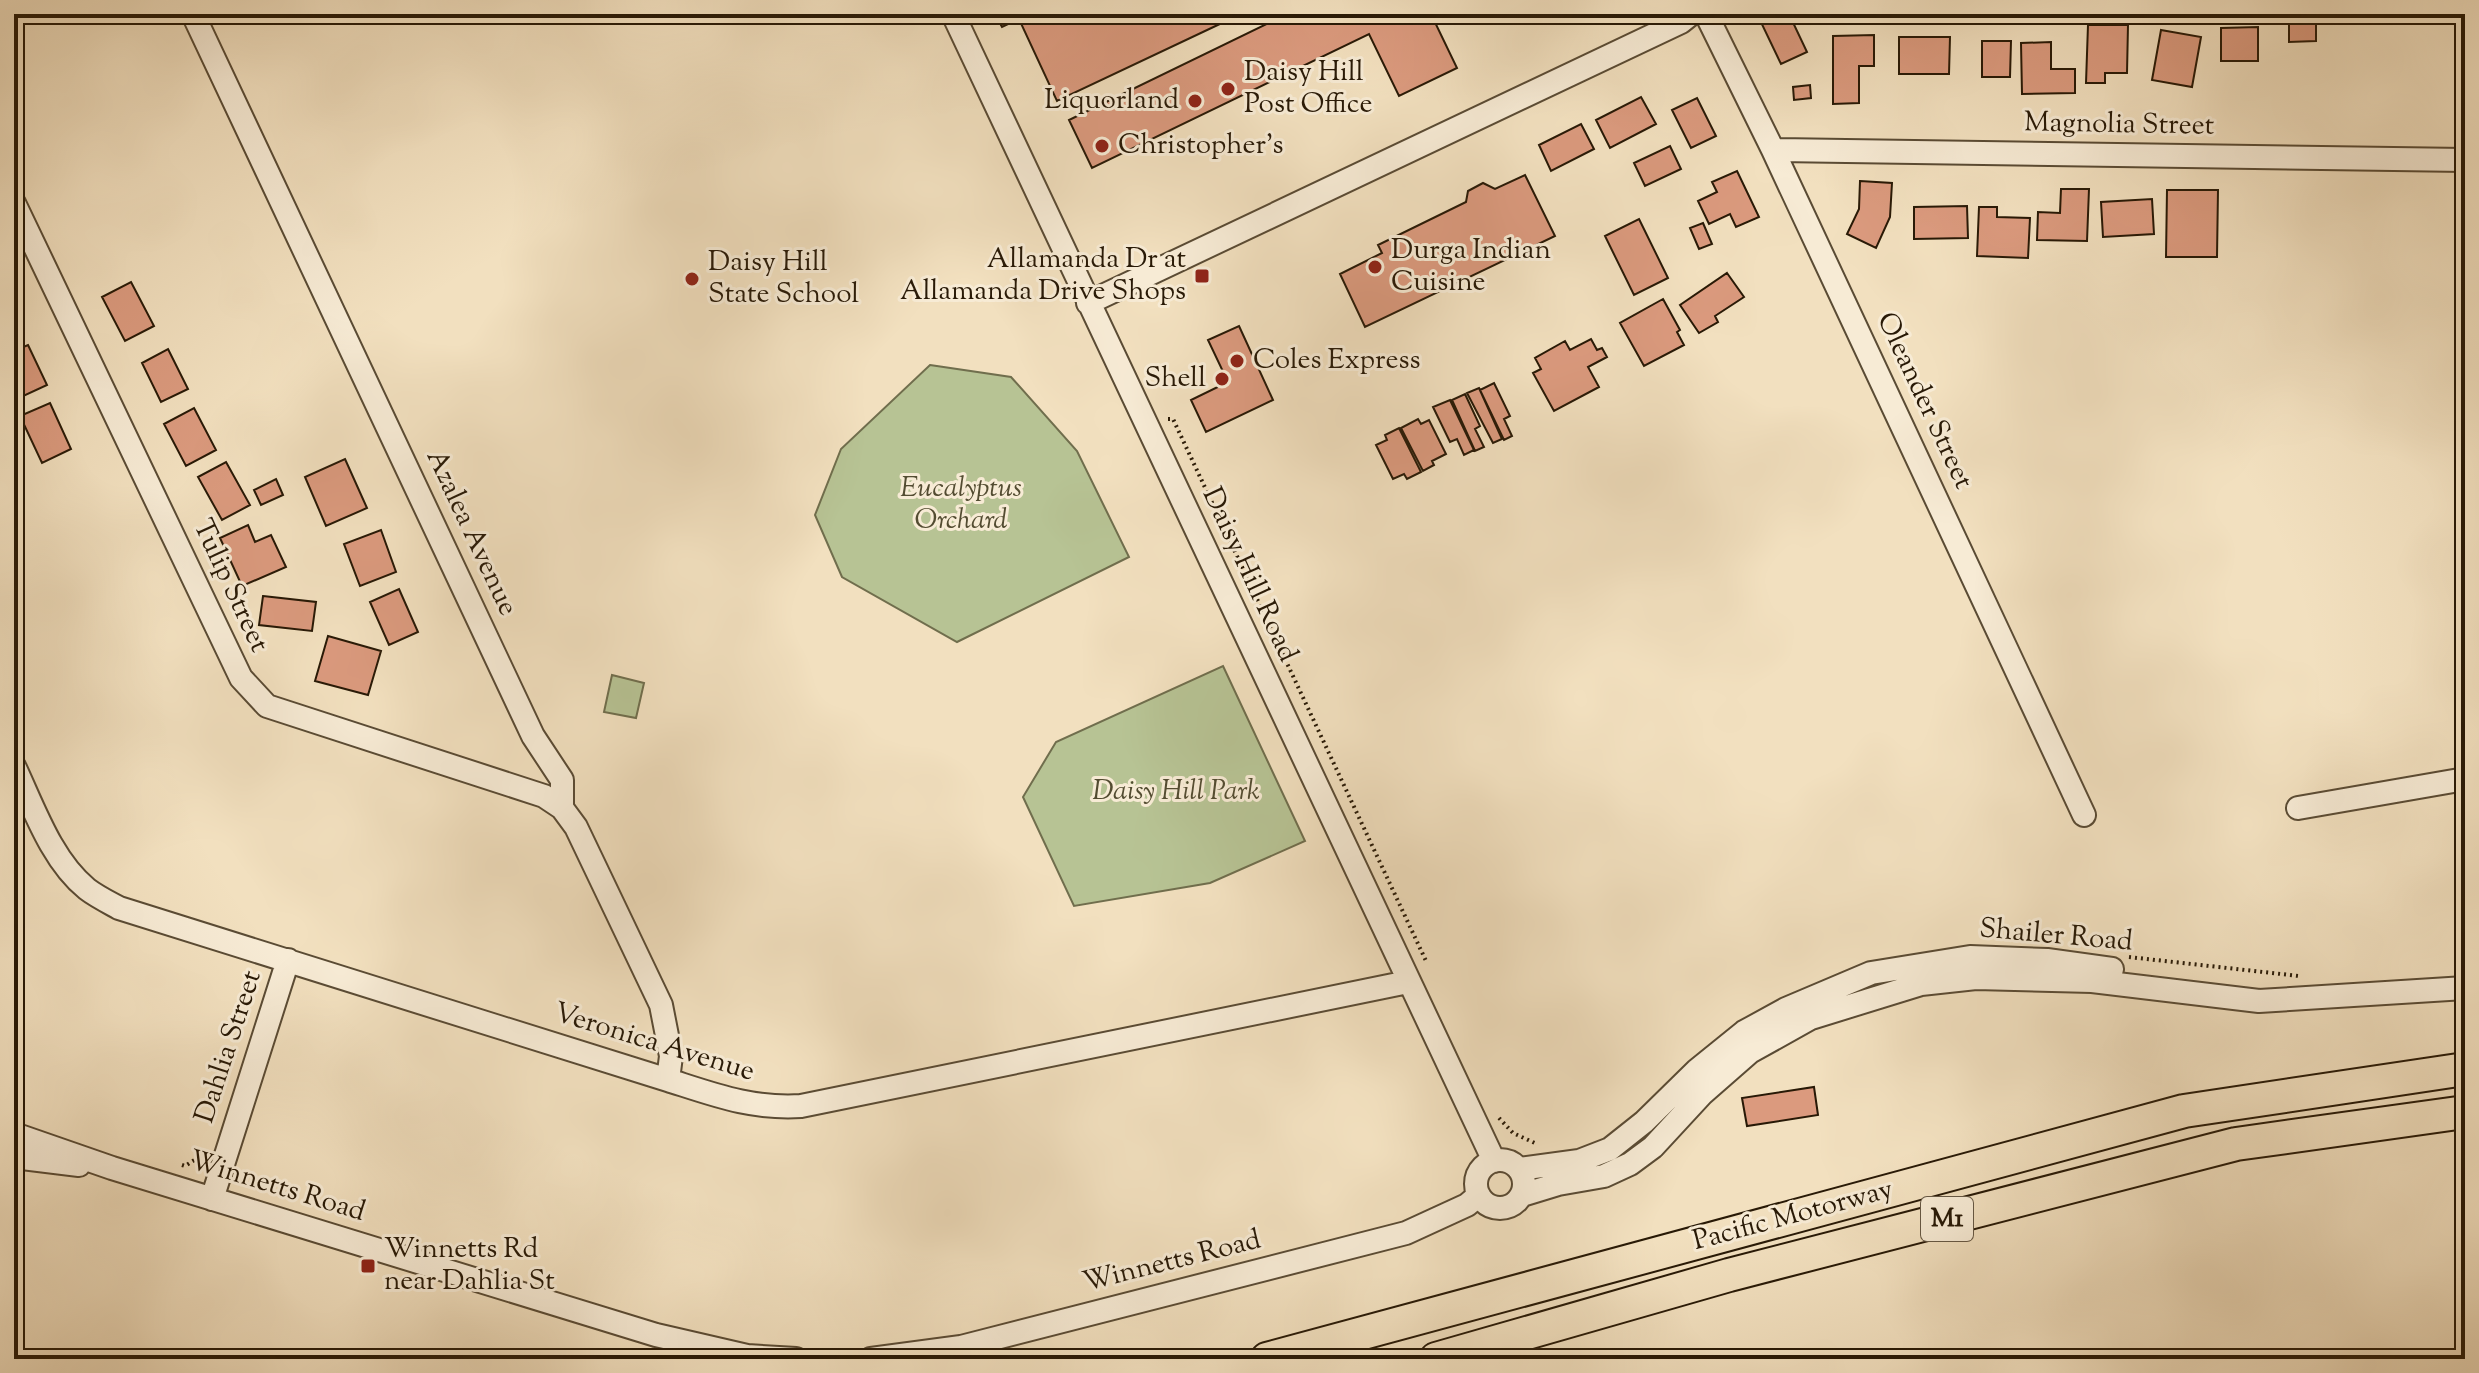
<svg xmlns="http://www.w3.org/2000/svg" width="2479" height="1373" font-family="'Sorts Mill Goudy',serif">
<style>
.green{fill:#b7c394;stroke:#706e4d;stroke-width:2}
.building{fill:#db9a7e;stroke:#281906;stroke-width:2}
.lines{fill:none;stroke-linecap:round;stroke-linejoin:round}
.minor-casing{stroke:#5a4b34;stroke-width:26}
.highway-casing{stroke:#281906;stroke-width:36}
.path{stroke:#281906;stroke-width:4;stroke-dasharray:2 4;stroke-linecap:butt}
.minor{stroke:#f7ebd5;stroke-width:22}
.highway{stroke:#f2e0bf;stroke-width:32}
.poi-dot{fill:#8f2418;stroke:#f7ebd5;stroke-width:3}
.labels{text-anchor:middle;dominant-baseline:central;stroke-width:6;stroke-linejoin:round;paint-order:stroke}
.shield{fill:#f7ebd5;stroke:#665844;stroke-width:2}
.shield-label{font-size:26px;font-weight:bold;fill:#281906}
.poi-label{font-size:28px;fill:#281906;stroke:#f7ebd5;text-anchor:start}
.street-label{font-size:28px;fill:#281906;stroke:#f7ebd5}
.park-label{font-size:28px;font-style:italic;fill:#534c31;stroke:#f7ebd5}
</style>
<rect width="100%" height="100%" fill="#f2e0bf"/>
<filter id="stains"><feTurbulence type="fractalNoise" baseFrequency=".0025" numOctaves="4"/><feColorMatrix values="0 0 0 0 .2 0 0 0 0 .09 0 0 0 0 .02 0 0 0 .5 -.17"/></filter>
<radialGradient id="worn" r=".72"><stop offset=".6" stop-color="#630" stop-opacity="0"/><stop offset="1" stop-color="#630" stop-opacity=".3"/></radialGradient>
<path class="green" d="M930,365L1011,377L1077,451L1129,557L957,642L842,577L815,515L841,449Z
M1223,666L1305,841L1210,883L1074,906L1023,797L1056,742Z
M612,675L644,683L636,718L604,712Z"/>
<path class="building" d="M995,14H1241L1057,101L1019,19L1002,27Z
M1287,14H1431L1457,68L1399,96L1369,34L1092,168L1069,120Z
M1517,14H1537L1521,22Z
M1762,14H1789L1807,52L1781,64L1758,16Z
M2289,14H2316V41L2289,42Z
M2088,25H2128L2127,73H2105V83H2086Z
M2258,27V61H2221V28Z
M2161,30L2201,37L2192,87L2152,80Z
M1874,35V66H1859V103L1833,104V36Z
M1899,37H1950L1949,74H1899Z
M1982,41H2011L2010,77H1982Z
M2051,42V69H2075V93L2022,94L2021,43Z
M1810,85L1811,98L1794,100L1793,87Z
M1641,97L1656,124L1610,148L1596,120Z
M1697,98L1716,136L1691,148L1672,110Z
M1581,124L1594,149L1551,171L1539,145Z
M1670,146L1681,169L1645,186L1634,163Z
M1737,171L1759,217L1736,227L1730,214L1709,224L1698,201L1717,192L1712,182Z
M1525,175L1555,236L1365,327L1340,274L1382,253L1378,245L1466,202L1468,191L1483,183L1495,189Z
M1860,181L1892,183L1890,217L1876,248L1847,234L1859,209Z
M2061,189H2089L2087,241L2037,240L2038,212L2060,213Z
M2167,190H2218L2217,257H2166Z
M2152,199L2154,234L2103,237L2101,202Z
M1967,206L1968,238L1914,239V207Z
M1979,207H1997V217L2030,218L2028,258L1977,256Z
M1639,219L1668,278L1634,295L1605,236Z
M1703,223L1712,244L1699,249L1690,228Z
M1727,273L1744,297L1715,316L1718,322L1699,333L1680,305Z
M131,282L154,326L125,341L102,297Z
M1663,299L1680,330L1677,332L1684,345L1644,366L1620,323Z
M1239,326L1273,400L1206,432L1191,400L1228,382L1208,340Z
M1591,339L1597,350L1602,348L1607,357L1588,367L1599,387L1554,411L1533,373L1541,369L1535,358L1565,341L1570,350Z
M28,345L47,385L19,398L14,387V351Z
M168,349L188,389L161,402L142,363Z
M1494,383L1510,416L1504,419L1512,436L1504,440L1480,390Z
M1479,388L1502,439L1493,443L1467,393Z
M1465,394L1480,426L1475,429L1484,447L1475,451L1452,400Z
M1450,400L1474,450L1464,455L1457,439L1450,442L1433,407Z
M50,403L71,449L42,463L20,416Z
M194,408L216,450L186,466L164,424Z
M1418,419L1421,424L1429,420L1446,454L1432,461L1434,465L1423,471L1401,428Z
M1399,428L1421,472L1407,479L1404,474L1393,479L1376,445L1387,440L1385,435Z
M345,459L367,508L326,526L305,477Z
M226,462L250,505L222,520L198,477Z
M276,479L283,495L261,505L254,490Z
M248,525L255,542L271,535L286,567L242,586L220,538Z
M381,530L396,572L360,586L344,544Z
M399,589L418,632L389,645L370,602Z
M263,596L316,602L312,631L259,625Z
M328,636L381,651L368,695L315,681Z
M1814,1087L1818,1115L1747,1126L1742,1098Z"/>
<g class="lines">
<defs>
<path id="minor" d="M193,14L533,736L562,780V808L576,827L661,1005L671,1056L668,1080
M953,14L1494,1161
M1706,14L1773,150L2084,815
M1773,150L2465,160
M14,203L241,678L267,706L544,796L562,808
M1088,303L1681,22L1691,14
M14,766C33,806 51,860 87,889C96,896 108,902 119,908L668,1080C715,1095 751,1109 801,1106L1408,982
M2298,808L2465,779
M14,1134L112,1168L656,1335L747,1356L796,1359
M14,1157L79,1165
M1476 1184a24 24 0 1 1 48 0a24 24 0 1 1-48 0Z
M1519,1169L1579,1161L1610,1149L1644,1122L1697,1070L1744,1032L1786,1009L1871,973L1970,957L2047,960L2112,969
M1522,1195L1558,1184L1604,1176L1630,1164L1653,1147L1702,1094L1750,1052L1811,1018L1921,984L1976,978L2092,981L2259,1001L2465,988
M212,1199L288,960
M871,1359L961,1347L1406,1233L1467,1205L1479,1195
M2462,1359L2465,1358"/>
<path id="highway" d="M1267,1359L2184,1111L2465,1069
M1436,1359L1729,1275L2236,1144L2465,1112"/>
</defs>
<use href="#minor" class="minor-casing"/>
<use href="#highway" class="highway-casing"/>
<path class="path" d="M1168,419H1173L1426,961
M2129,957L2299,976
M1499,1118L1513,1133L1537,1144
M182,1165L185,1166L204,1154"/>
<use href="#minor" class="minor"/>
<use href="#highway" class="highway"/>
</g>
<g class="poi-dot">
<circle cx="1228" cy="89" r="8"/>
<circle cx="1195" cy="101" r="8"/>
<circle cx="1102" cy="146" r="8"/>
<circle cx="1375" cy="267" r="8"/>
<rect x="1194" y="268" width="16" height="16" rx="4"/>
<circle cx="692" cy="279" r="8"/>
<circle cx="1237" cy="361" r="8"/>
<circle cx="1222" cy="379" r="8"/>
<rect x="360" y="1258" width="16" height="16" rx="4"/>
</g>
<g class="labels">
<rect class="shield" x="1921" y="1197" width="52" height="44" rx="6"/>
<g class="shield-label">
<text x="1947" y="1219">M1</text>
</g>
<g class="poi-label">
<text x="1244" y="73">Daisy Hill<tspan x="1244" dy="32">Post Office</tspan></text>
<text x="1179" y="101" text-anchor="end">Liquorland</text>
<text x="1118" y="146">Christopher's</text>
<text x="1391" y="251">Durga Indian<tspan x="1391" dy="32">Cuisine</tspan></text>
<text x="1186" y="260" text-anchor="end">Allamanda Dr at<tspan x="1186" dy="32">Allamanda Drive Shops</tspan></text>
<text x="708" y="263">Daisy Hill<tspan x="708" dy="32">State School</tspan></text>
<text x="1253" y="361">Coles Express</text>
<text x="1206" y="379" text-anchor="end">Shell</text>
<text x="384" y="1250">Winnetts Rd<tspan x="384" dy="32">near Dahlia St</tspan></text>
</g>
<g class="street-label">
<text transform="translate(2119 125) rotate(1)">Magnolia Street</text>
<text transform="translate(1924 401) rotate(65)">Oleander Street</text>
<text transform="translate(471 533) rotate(65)">Azalea Avenue</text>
<text transform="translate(1249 575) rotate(65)">Daisy Hill Road</text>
<text transform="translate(230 586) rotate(65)">Tulip Street</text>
<text transform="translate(2056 936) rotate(5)">Shailer Road</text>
<text transform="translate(654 1043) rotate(17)">Veronica Avenue</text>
<text transform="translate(229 1047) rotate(-72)">Dahlia Street</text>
<text transform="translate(277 1187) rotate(17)">Winnetts Road</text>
<text transform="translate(1793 1216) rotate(-15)">Pacific Motorway</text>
<text transform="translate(1172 1262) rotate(-14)">Winnetts Road</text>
</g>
<g class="park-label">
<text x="961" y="489">Eucalyptus<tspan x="961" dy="32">Orchard</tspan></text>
<text x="1176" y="792">Daisy Hill Park</text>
</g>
</g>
<rect width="2479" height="1373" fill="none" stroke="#f2e0bf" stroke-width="48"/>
<rect x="16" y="16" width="2447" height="1341" fill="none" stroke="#281906" stroke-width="4"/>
<rect x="24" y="24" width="2431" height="1325" fill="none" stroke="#281906" stroke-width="2"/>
<rect width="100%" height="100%" filter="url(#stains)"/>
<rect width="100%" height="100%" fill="url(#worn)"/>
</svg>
